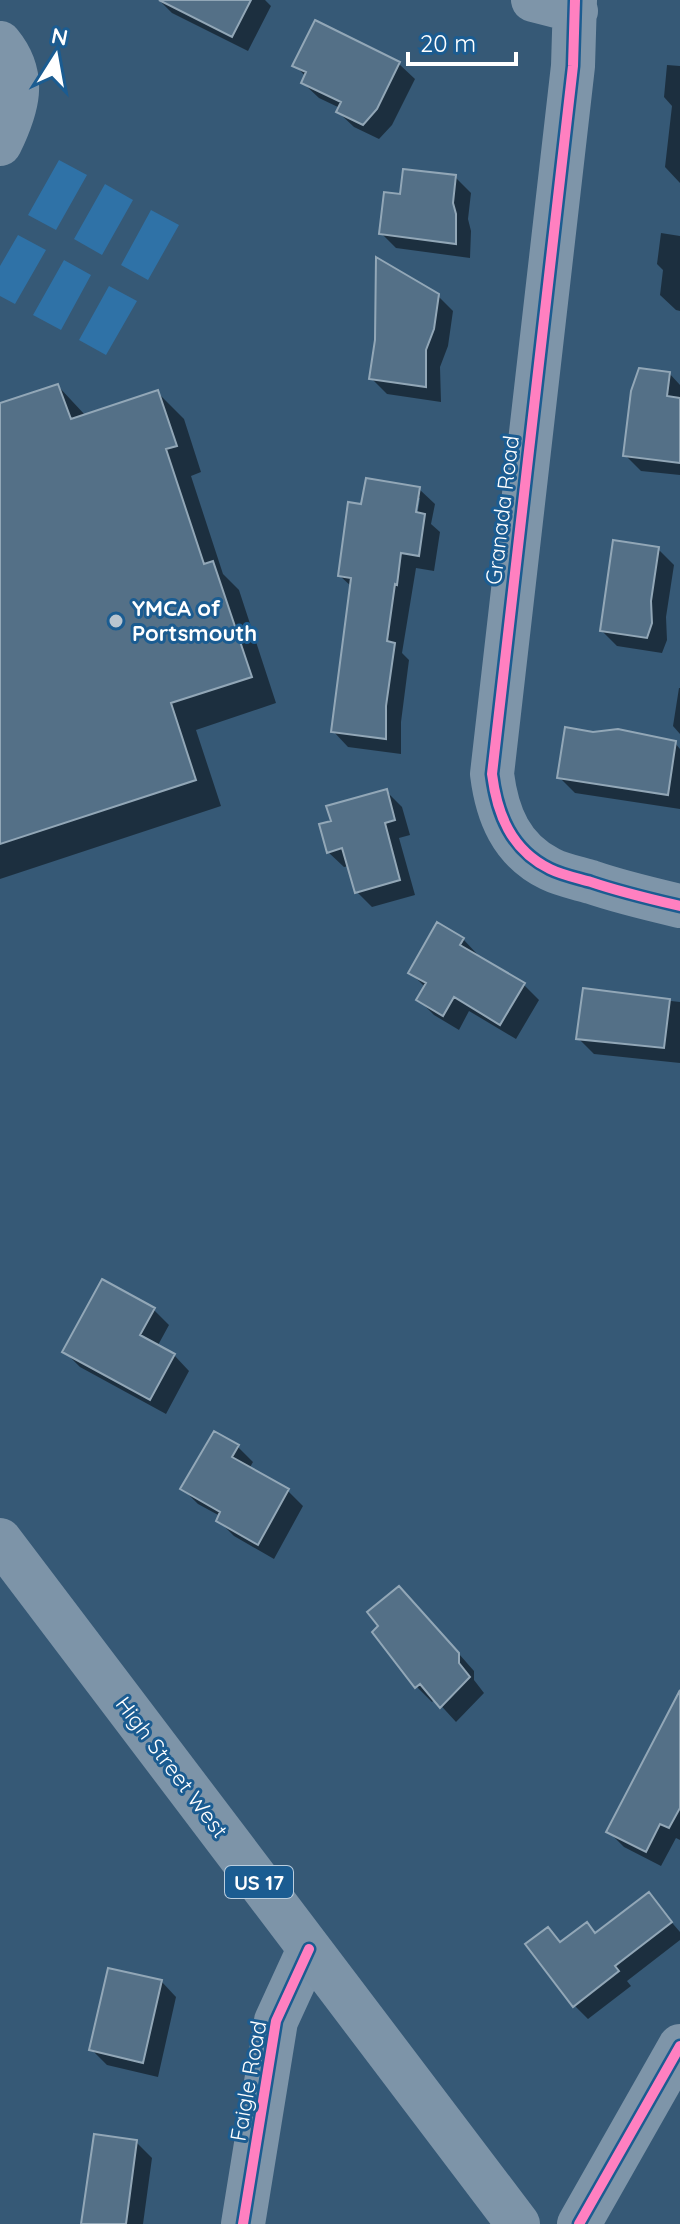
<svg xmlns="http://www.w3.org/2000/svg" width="680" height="2224" font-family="Quicksand,sans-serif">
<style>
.green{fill:#2f72a7}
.shadow{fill:#0007;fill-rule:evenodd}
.building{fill:#547087;stroke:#92a7b7;stroke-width:2}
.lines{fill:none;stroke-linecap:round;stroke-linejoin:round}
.minor{stroke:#7e95a9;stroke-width:44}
.major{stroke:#7d94a8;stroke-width:44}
.cycleway-casing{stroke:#1b5c91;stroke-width:15}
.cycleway{stroke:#ff80c0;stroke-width:10}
.poi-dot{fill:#b9c5cf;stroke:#1b5c91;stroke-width:3}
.labels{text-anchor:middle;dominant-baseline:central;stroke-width:6;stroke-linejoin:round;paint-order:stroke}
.shield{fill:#1b5c91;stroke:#bbcede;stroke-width:2}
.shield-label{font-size:20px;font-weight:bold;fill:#fff}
.street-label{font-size:22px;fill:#fff;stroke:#1b5c91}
.poi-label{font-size:22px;font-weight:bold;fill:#fff;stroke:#1b5c91;text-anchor:start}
</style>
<rect width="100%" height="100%" fill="#365976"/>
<path class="green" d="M59,160L87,175L56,230L28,215Z
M105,184L133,200L102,255L74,239Z
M151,210L179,225L148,280L121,265Z
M18,235L46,250L15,304L0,296V266Z
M64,260L91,275L61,330L33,315Z
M109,286L137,301L106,355L79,340Z"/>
<path class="shadow" d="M159,0H265L271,6L248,51L172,13Z
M399,64L415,79L392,125L379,139L354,127L338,112L340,108L319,98L303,83L306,77L295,65Z
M667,65L680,66V183L665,167L672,106L664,97Z
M455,177L471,193L468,219L471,231L470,258L396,248L381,233L401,196Z
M661,233L680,236V311L676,310L660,295L663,270L657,264Z
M437,295L453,311L448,346L440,367L441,402L387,394L371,378Z
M669,373L680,385V475L641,471L625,455Z
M58,386L86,416L158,393L184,419L201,472L191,476L223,574L239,590L276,703L196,730L221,806L0,879V405Z
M419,489L435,504L431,524L440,532L434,571L416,568L402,653L409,660L401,722V754L348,747L333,731L352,587L340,576L362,506ZM416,498H420L416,522H412Z
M658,549L674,565L666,617L667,640L662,653L617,646L602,631Z
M679,688H680V734L673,726Z
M675,743L680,749V809L575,793L559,777Z
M386,791L402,807L410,835L399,838L415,895L372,907L357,892L349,866L344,867L328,852L333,822Z
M463,939L478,955L477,957L523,984L539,1000L516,1039L469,1011L459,1030L434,1015L419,1000L426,988L410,972Z
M584,991L680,1002V1063L594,1054L579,1039Z
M154,1310L169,1325L157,1347L174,1355L189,1371L166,1414L80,1367L65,1352Z
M238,1447L253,1462L249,1469L288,1491L303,1506L274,1559L234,1536L218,1520L220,1516L198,1504L183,1489Z
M415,1604L474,1671V1680L484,1693L456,1722L435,1699L432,1702L417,1687L374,1632Z
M680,1698V1840L676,1838L661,1866L624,1847L609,1832Z
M648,1895L680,1932V1940L627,1981L631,1986L588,2019L574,2005L548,1929L562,1944L587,1924L597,1934Z
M161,1981L176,1997L158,2077L107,2065L92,2050Z
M136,2142L152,2158L143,2224H84Z"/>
<path class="building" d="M159,0H251L232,37Z
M315,20L400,62L377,109L363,125L336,112L341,102L301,83L306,72L292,66Z
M403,169L456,175L453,203L456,214V244L379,234L384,192L400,194Z
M376,257L439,294L434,329L426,350V387L369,379L375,340Z
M639,368L670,372L667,396L680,398V463L623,456L631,391Z
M58,384L71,419L158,390L177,446L166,449L204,564L213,561L252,677L171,703L196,780L0,844V403Z
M366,478L420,487L416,512L425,514L419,556L401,553L397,585L395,584L387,641L395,643L386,706V739L331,732L351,578L338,576L348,502L361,504Z
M613,540L659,547L651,601L652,623L647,638L600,631Z
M565,727L593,732L618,729L676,741L668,795L557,778Z
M387,789L395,820L385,823L400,880L355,893L342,848L327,853L319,824L331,821L326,806Z
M437,922L464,938L460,945L525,983L500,1025L454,997L443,1016L416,1000L426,983L408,973Z
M583,988L670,999L664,1048L576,1039Z
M102,1279L155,1308L140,1335L175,1354L150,1400L62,1352Z
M214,1431L239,1445L232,1457L289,1489L258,1545L216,1521L220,1512L180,1489Z
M399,1586L459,1653V1663L470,1677L440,1708L420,1684L415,1688L372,1632L378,1626L367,1612Z
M680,1690V1808L669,1828L660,1824L646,1852L606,1832Z
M649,1892L672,1922L615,1966L619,1971L573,2007L525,1944L548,1927L560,1942L587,1922L595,1933Z
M108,1968L162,1980L143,2063L89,2050Z
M94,2134L137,2140L126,2224H81Z"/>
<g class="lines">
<path class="minor" d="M533,0L576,11
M575,0L573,66L492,774C497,814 511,850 550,869C562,875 577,878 591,882C620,892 650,899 680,906
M0,43C28,77 17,109 0,144
M243,2224L276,2021L309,1949
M579,2224L680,2046"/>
<path class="major" d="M0,1540L518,2224"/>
<defs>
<path id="cycleway" d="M575,0L573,66L492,774C497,814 511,850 550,869C562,875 577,878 591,882C620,892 650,899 680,906
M243,2224L276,2021L309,1949
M579,2224L680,2046"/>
</defs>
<use href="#cycleway" class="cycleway-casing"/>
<use href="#cycleway" class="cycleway"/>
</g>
<circle class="poi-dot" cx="116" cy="621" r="8"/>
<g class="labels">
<rect class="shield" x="225" y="1866" width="68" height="32" rx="6"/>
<g class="shield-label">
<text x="259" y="1882">US 17</text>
</g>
<g class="street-label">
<text transform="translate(502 510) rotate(-83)">Granada Road</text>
<text transform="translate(172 1767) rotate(53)">High Street West</text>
<text transform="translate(248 2081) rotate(-80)">Faigle Road</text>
</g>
<g class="poi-label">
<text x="132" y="608">YMCA of<tspan x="132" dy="25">Portsmouth</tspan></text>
</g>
</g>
<g transform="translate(56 56) rotate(11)" stroke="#1b5c91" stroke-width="6" paint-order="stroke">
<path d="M0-6L14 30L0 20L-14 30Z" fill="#ffffff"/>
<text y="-12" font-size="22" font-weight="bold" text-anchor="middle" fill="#ffffff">N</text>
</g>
<path d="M408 52v12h108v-12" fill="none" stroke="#ffffff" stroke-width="4"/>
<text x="420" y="52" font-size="24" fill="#ffffff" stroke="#1b5c91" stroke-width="6" paint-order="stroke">20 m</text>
</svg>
